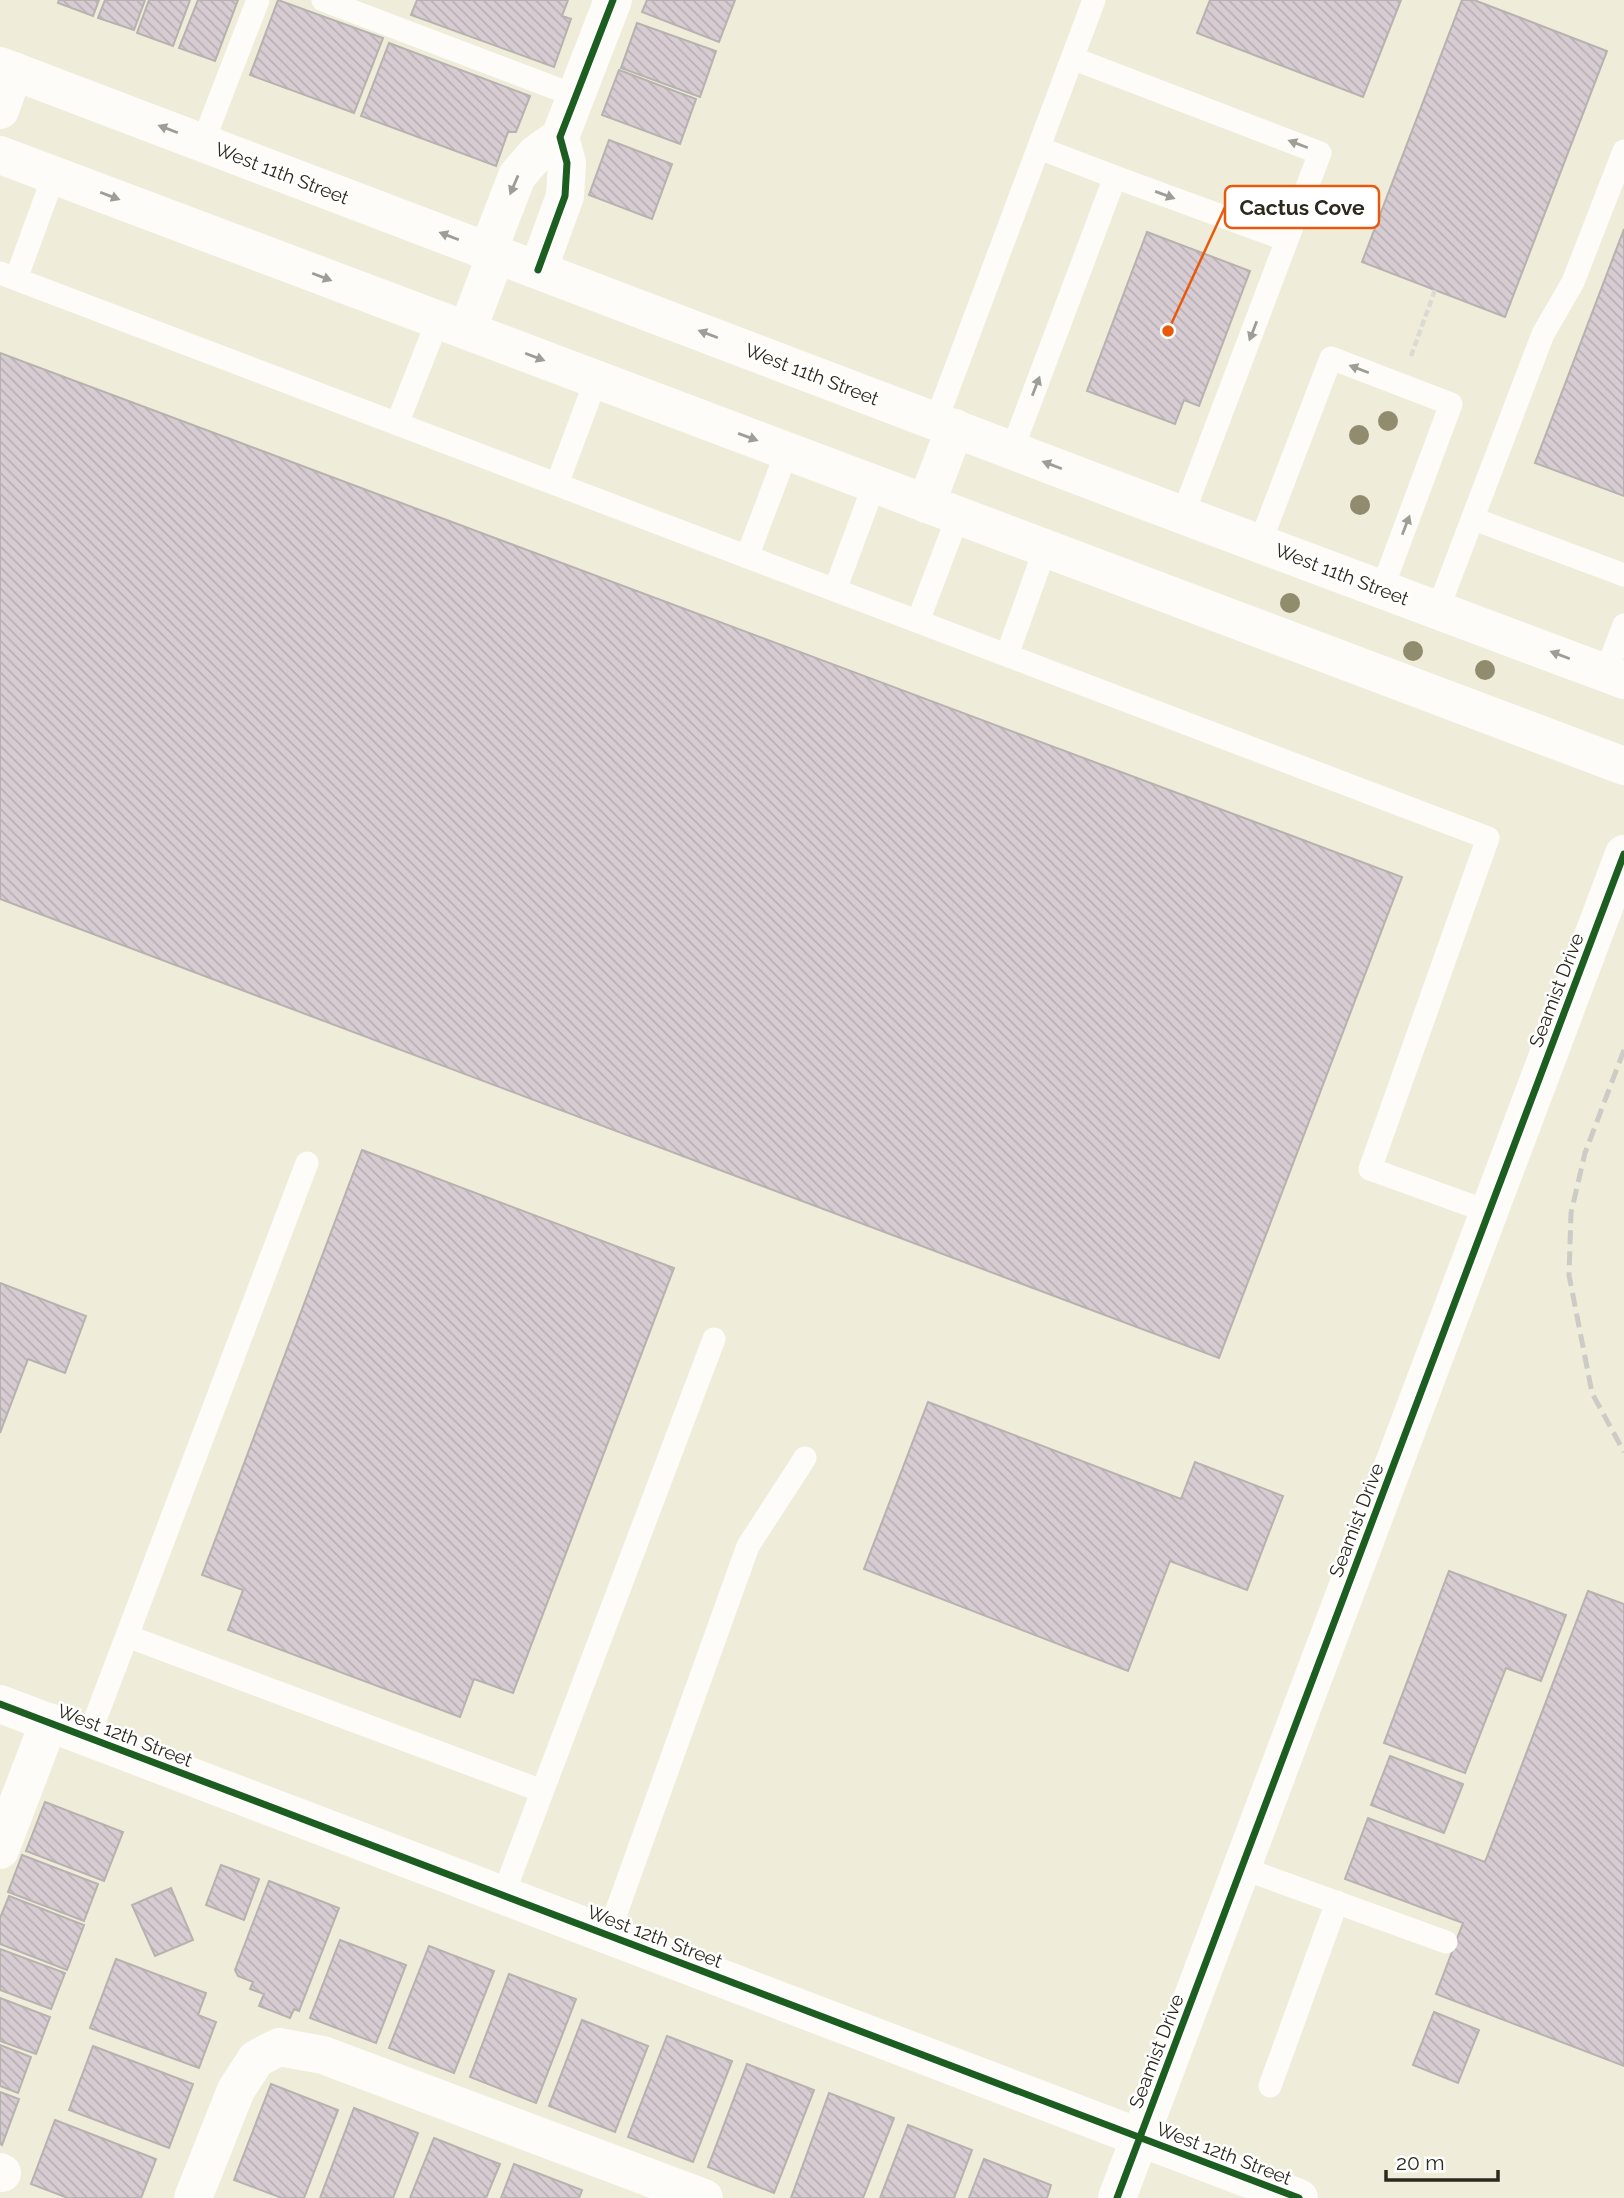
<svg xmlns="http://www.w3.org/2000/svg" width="1624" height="2198" font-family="Raleway,sans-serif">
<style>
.building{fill:url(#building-back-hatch);stroke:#b6b2af;stroke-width:2}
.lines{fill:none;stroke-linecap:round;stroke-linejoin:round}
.path{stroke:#dbdad5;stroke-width:4.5;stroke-dasharray:7 3.5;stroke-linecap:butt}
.lane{stroke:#fdfcf9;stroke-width:23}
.street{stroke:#fdfcf9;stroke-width:38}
.secondary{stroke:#fdfcf9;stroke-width:38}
.rail{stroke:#cccbc6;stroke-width:5;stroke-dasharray:14 7;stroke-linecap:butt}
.cycleway-casing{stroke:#fff;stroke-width:11}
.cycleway{stroke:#1b5e20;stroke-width:7}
.tree{fill:#918c6e}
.oneway{fill:#9f9d96}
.labels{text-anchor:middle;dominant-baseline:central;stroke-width:5;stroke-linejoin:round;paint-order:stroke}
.street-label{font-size:19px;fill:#2c291d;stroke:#fff}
.leader{fill:none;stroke:#e8590c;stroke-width:2.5}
.callout-dot{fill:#e8590c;stroke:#fff;stroke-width:2.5}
.callout{fill:#fff;stroke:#e8590c;stroke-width:2.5}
.callout-label{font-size:21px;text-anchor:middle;font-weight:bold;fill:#2c291d}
</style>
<defs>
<pattern id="building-back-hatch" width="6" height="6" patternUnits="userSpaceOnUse" patternTransform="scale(1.75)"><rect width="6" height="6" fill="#d7ccd2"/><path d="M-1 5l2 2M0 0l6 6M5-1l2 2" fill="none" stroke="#b9afb4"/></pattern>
</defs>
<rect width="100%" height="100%" fill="#efecda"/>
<path class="building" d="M59,0H99L93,16L58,3Z
M105,0H145L134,30L98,18Z
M149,0H190L173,46L137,33Z
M198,0H238L215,61L179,48Z
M278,0L383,38L354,113L250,75Z
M417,0H568L562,16L571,19L554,67L411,15Z
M647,0H735L719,42L642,12Z
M1210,0H1401L1363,97L1197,33Z
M1462,0H1474L1607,51L1505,317L1362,262Z
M637,23L716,51L700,97L621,68Z
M389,43L530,96L516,132H508L496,166L361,116Z
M619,70L696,99L680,144L602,115Z
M609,140L672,164L652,219L589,195Z
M1624,229V496L1535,463Z
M1147,232L1250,271L1199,406L1184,400L1175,424L1087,391Z
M0,353L1402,877L1219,1358L0,899Z
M362,1150L674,1268L513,1693L474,1679L460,1717L228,1630L243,1590L202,1575Z
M0,1283L86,1316L65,1373L28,1359L0,1433Z
M928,1402L1181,1499L1195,1462L1283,1496L1247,1590L1170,1561L1128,1671L864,1569Z
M1449,1571L1566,1615L1541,1681L1506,1668L1465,1773L1384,1743Z
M1588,1591L1624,1604V2066L1436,1994L1463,1923L1345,1879L1368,1818L1485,1862Z
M1390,1756L1463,1784L1444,1833L1371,1805Z
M45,1802L123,1832L104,1881L26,1851Z
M22,1855L98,1884L84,1921L8,1892Z
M221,1865L259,1879L244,1920L206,1905Z
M269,1881L339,1908L299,2011L294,2009L290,2018L259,2006L264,1994L250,1989L253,1982L238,1976L235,1970Z
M171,1888L193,1940L155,1956L132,1905Z
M9,1896L84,1925L67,1970L0,1944V1918Z
M340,1940L406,1965L376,2043L310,2018Z
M429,1946L494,1971L454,2073L389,2048Z
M0,1949L65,1973L51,2009L0,1990Z
M116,1959L206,1993L198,2015L216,2022L199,2068L90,2028Z
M509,1974L576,1999L536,2103L470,2077Z
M0,1998L50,2017L36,2054L0,2041Z
M1434,2012L1479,2030L1458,2083L1413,2065Z
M582,2020L648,2046L615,2132L549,2106Z
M667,2036L732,2061L693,2162L628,2137Z
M0,2045L31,2057L18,2093L0,2086Z
M93,2046L193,2084L169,2148L69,2110Z
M747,2064L814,2090L774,2193L708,2167Z
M271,2084L338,2110L304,2198H282L234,2180Z
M0,2092L19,2099L2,2145L0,2144Z
M829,2093L894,2118L863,2198H791Z
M354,2108L418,2133L393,2198H320Z
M55,2120L156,2159L141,2198H68L31,2184Z
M908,2125L972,2150L954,2198H880Z
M434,2138L500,2164L486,2198H410Z
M984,2159L1051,2185L1047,2198H969Z
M514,2164L582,2190L579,2198H501Z"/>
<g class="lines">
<path class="path" d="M1411,356L1435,290"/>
<path class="lane" d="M323,0L576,96
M1072,58L1320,153L1287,240
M203,142L258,0
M1039,148L1115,177
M0,273L1488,838L1370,1169L1489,1212
M16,279L54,175
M936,421L1094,0
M397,424L438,320
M1012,450L1115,177L1287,240L1183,514
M557,484L596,380
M1474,519L1624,575
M1260,543L1331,358L1451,404L1382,589
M747,557L787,451
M835,590L874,485
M1438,609L1543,334L1573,282L1624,151
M918,621L958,516
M1007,655L1045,549
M1606,672L1624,625
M127,1636L542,1791
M88,1738L307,1163
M1242,1868L1446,1942
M503,1895L714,1339
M608,1935L748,1546L805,1458
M1270,2086L1337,1902"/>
<path class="street" d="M488,251L517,176L536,154L560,137
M538,270L565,196L567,163L560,137L613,0
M0,1850L49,1722
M0,2172L2,2173
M193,2198L236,2090L256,2059L279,2047L323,2055L704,2198"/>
<path class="secondary" d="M0,66L1116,490L1624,680
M0,110L14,71
M0,155L1624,766
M467,331L496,255
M926,504L955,428
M0,1704L1299,2198
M1117,2198L1624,854"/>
<path class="rail" d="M1624,1050L1585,1153L1571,1213L1569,1275L1592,1393L1624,1452"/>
<defs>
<path id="cycleway" d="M538,270L565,196L567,163L560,137L613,0
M0,1704L1299,2198
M1117,2198L1624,854"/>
</defs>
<use href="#cycleway" class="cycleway-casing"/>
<use href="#cycleway" class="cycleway"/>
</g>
<g class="tree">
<circle cx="1388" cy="421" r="10"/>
<circle cx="1359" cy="435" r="10"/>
<circle cx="1360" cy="505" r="10"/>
<circle cx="1290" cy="603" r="10"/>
<circle cx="1413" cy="651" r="10"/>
<circle cx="1485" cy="670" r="10"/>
</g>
<defs><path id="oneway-solid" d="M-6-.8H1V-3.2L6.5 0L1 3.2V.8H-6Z" transform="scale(1.75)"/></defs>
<g class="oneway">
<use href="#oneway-solid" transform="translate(168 129) rotate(-159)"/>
<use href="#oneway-solid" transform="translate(1298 144) rotate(-159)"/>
<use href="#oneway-solid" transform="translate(514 185) rotate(113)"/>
<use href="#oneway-solid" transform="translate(1165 195) rotate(20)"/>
<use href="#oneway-solid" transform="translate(110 196) rotate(21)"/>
<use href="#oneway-solid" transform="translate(449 236) rotate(-159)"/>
<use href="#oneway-solid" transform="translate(322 277) rotate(21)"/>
<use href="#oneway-solid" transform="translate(1253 331) rotate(111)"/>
<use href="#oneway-solid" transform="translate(708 334) rotate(-159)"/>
<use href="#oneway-solid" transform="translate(535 357) rotate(21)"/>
<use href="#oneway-solid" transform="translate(1359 369) rotate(-159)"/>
<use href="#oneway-solid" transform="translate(1036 386) rotate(-69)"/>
<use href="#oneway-solid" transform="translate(748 437) rotate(20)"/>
<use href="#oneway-solid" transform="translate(1052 465) rotate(-159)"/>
<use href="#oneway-solid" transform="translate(1406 525) rotate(-69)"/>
<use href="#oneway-solid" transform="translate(1560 655) rotate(-159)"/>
</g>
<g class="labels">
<g class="street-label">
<text transform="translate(282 173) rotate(21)">West 11th Street</text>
<text transform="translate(812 374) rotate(21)">West 11th Street</text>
<text transform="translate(1342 574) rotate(21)">West 11th Street</text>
<text transform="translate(1556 990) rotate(-69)">Seamist Drive</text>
<text transform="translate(1356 1520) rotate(-69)">Seamist Drive</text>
<text transform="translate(125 1735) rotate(21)">West 12th Street</text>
<text transform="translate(655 1936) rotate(21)">West 12th Street</text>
<text transform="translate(1156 2051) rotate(-69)">Seamist Drive</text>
<text transform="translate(1224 2153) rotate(21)">West 12th Street</text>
</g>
</g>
<path class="leader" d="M1168 331L1225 207"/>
<circle class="callout-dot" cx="1168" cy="331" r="7"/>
<rect class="callout" x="1225" y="186" width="154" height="42" rx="7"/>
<g class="callout-label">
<text x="1302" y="215">Cactus Cove</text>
</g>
<path d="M1386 2170v10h112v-10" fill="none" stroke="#2c291d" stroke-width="3.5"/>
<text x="1396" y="2170" font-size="21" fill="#2c291d" stroke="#ffffff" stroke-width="5" paint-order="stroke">20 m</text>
</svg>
